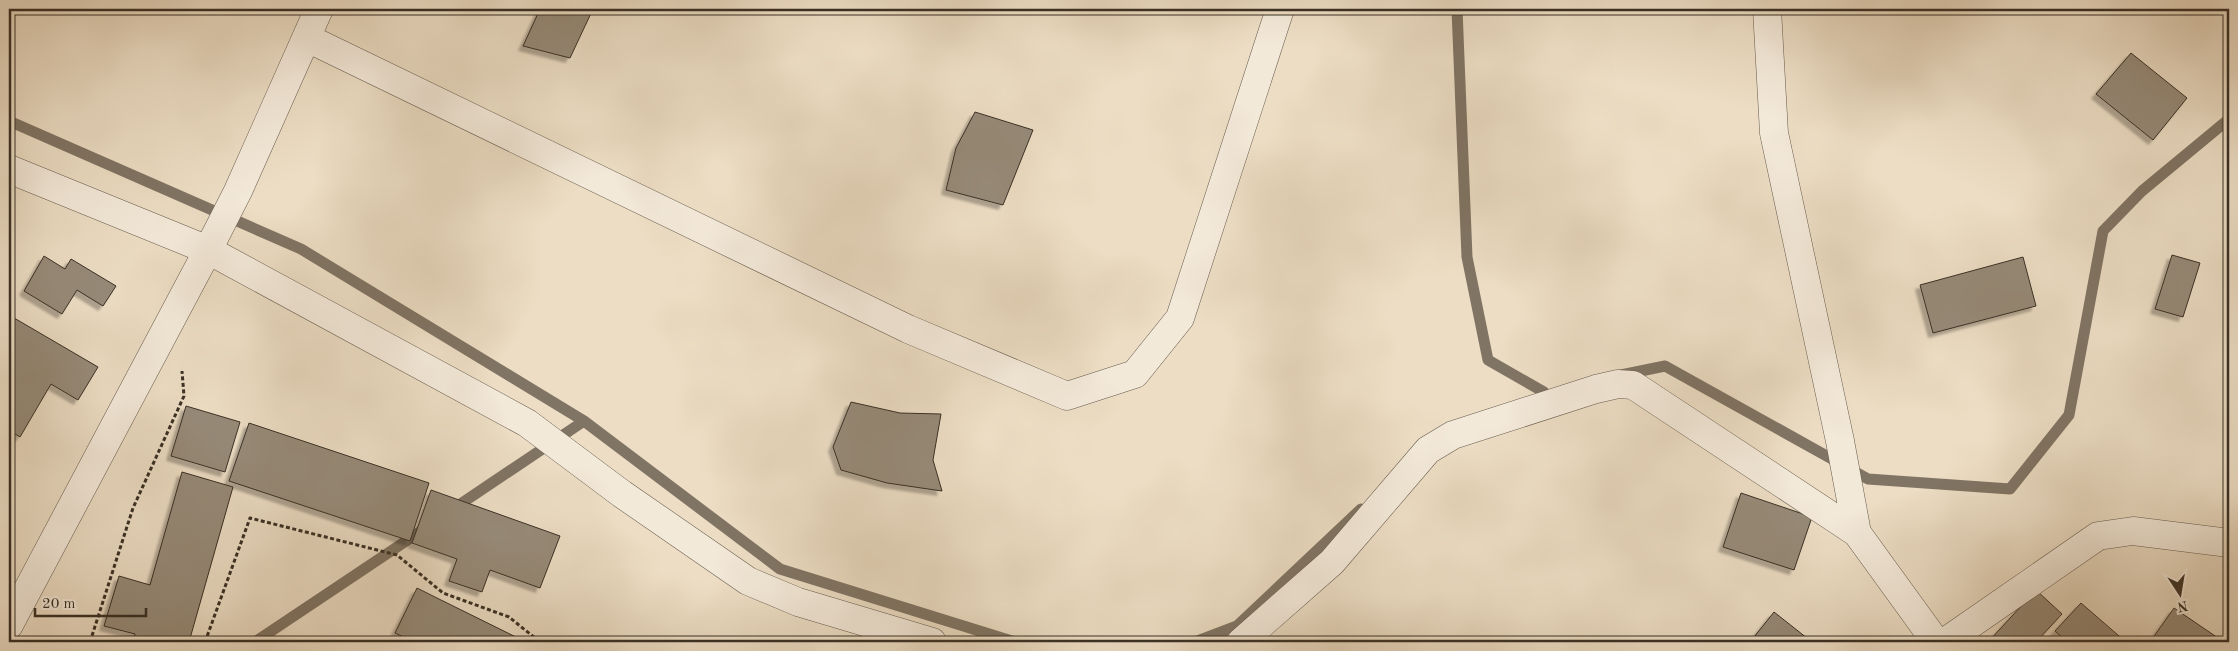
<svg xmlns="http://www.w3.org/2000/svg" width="2238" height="651" font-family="'Old Standard TT',serif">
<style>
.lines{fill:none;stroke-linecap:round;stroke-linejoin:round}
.stream{stroke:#807464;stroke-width:11}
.building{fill:#968a78;stroke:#393025;filter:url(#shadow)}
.minor-casing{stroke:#665b4d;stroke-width:29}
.path{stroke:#393025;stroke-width:3;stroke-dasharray:4 2.5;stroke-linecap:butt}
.minor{stroke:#f3e9d9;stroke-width:28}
</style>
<defs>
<filter id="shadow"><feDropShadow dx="-4.5" dy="4.5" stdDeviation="1" flood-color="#0004"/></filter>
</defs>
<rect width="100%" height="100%" fill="#ecddc4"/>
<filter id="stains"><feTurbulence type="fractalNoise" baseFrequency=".004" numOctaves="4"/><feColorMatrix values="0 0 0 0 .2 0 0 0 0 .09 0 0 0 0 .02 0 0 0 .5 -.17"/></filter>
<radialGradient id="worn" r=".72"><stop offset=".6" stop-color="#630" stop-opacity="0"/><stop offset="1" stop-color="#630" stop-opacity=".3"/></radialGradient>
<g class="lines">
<path class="stream" d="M1457,9L1467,257L1488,360L1544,392
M9,121L301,249L584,421L780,569L1015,642
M1621,375L1665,366L1868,479L2010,489L2069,415L2103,231L2142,191L2229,119
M453,509L584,421
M255,642L427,527
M1195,642L1237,626L1361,509"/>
</g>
<path class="building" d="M540,9H593L570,58L523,46Z
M2131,53L2187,98L2153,140L2096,94Z
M975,112L1033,130L1003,205L946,190L956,148Z
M2172,255L2200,263L2183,317L2155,309Z
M44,256L65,269L71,259L116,286L103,306L77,290L62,314L24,291Z
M2023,257L2036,306L1933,333L1920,285Z
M9,315L98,367L78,400L51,384L20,437L9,430Z
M851,402L900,413L941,414L933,460L942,491L887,483L841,470L833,447Z
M186,406L240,422L225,472L171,456Z
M249,423L429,483L410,541L229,481Z
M182,472L233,487L189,642H133L135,634L104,626L119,576L150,585Z
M431,490L560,536L540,588L490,570L482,592L449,581L457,559L412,543Z
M1741,493L1812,517L1794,570L1723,547Z
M417,588L441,600L526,642H414L395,633Z
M2036,590L2062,614L2036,642H1988Z
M2081,603L2126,642H2067L2055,631Z
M2174,608L2224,642H2150Z
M1774,612L1812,642H1750Z
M2049,636L2057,642H2044Z"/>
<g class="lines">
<defs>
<path id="minor" d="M1767,9L1774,133L1840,441L1857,533L1936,642
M307,38L908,329L1067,396L1135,374L1180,318L1280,9
M9,169L208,250L527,423L622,494L748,581L798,602L932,642
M9,625L208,250L238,191L319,9
M1241,642L1332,562L1428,450L1453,435L1596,389L1618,384L1633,385L1857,533
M1945,642L2098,536L2133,531L2229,543"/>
</defs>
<use href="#minor" class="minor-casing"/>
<path class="path" d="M90,642L133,508L184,396L182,371
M205,642L250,518L397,555L443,593L509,617L540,642"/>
<use href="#minor" class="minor"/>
</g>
<rect width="2238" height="651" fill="none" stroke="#ecddc4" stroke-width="30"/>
<rect x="10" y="10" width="2218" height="631" fill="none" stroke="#393025" stroke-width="2.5"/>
<rect x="15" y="15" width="2208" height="621" fill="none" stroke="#393025"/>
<g transform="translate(2180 594) rotate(168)" stroke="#f3e9d9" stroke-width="4" paint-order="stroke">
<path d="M0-4L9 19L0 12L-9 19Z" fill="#393025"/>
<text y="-8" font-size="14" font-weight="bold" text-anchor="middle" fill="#393025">N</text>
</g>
<path d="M35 608v8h111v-8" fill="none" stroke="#393025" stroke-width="2.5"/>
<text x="42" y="608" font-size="15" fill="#393025" stroke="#f3e9d9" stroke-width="4" paint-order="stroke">20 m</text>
<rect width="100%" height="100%" filter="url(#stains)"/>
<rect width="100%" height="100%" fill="url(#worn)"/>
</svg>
